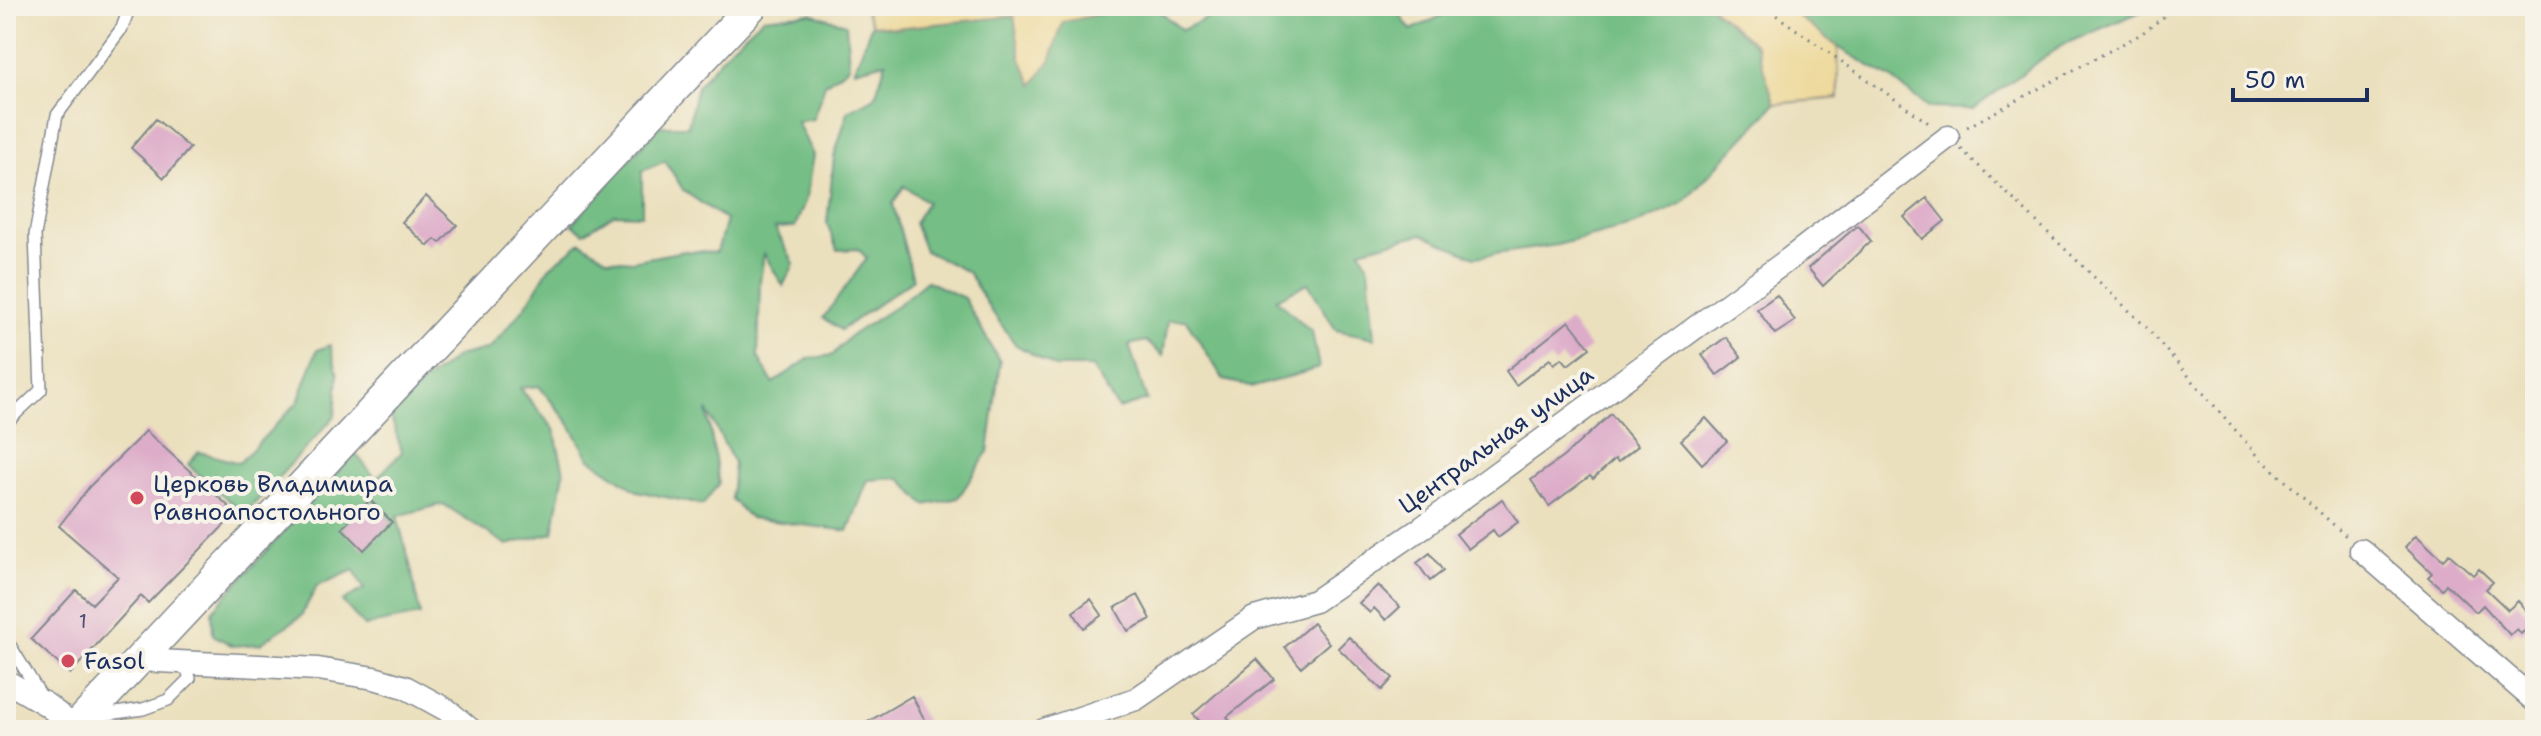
<svg xmlns="http://www.w3.org/2000/svg" width="2541" height="736" font-family="'Shantell Sans',sans-serif">
<style>
.forest{fill:#75be85;stroke:#487672;stroke-width:2}
.sand{fill:#eeda9e;stroke:#84847e;stroke-width:2}
.building{fill:#ddacc9}
.lines{fill:none;stroke-linecap:round;stroke-linejoin:round}
.lane-casing{stroke:#83888e;stroke-width:14}
.street-casing{stroke:#83888e;stroke-width:25}
.secondary-casing{stroke:#83888e;stroke-width:33}
.path{stroke:#83888e;stroke-width:3;stroke-dasharray:2 6;stroke-linecap:butt}
.lane{stroke:#fff;stroke-width:11}
.street{stroke:#fff;stroke-width:22}
.secondary{stroke:#fff;stroke-width:30}
.poi-dot{fill:#d1495b;stroke:#f7f3e8;stroke-width:3}
.labels{text-anchor:middle;dominant-baseline:central;stroke-width:8;stroke-linejoin:round;paint-order:stroke}
.number-label{font-size:20px;fill:#4c4e79}
.street-label{font-size:24px;fill:#1b2f5e;stroke:#f7f3e8}
.poi-label{font-size:24px;fill:#1b2f5e;stroke:#f7f3e8;text-anchor:start}
</style>
<rect width="100%" height="100%" fill="#f7f3e8"/>
<filter id="ink" filterUnits="userSpaceOnUse"><feTurbulence type="fractalNoise" baseFrequency=".0125" numOctaves="2"/><feDisplacementMap in="SourceGraphic" scale="16" xChannelSelector="R" yChannelSelector="G"/><feConvolveMatrix kernelMatrix="1 2 1 2 8 2 1 2 1" color-interpolation-filters="sRGB"/></filter>
<filter id="wash" filterUnits="userSpaceOnUse"><feTurbulence type="fractalNoise" baseFrequency=".006" numOctaves="4" result="noise"/><feDisplacementMap in="SourceGraphic" scale="32" xChannelSelector="R" yChannelSelector="G"/><feGaussianBlur stdDeviation="1.8" result="paint"/><feColorMatrix in="noise" values="0 0 0 0 0 0 0 0 0 0 0 0 0 0 0 0 0 1.4 0 .05"/><feComposite in="paint" operator="in"/></filter>
<g filter="url(#wash)">
<rect width="100%" height="100%" fill="#ebe0bd"/>
<path class="forest" d="M1137,6H1153L1182,30L1227,9L1244,6H1393L1411,30L1456,9L1488,6H1710L1756,45L1775,104L1683,203L1635,225L1557,245L1475,257L1422,234L1360,250L1369,267L1375,338L1336,330L1308,283L1276,299L1312,332L1319,368L1254,387L1224,380L1186,320H1168L1163,356L1146,341L1129,345L1147,400L1118,409L1092,367H1055L1016,345L988,306L968,272L925,251L914,223L927,202L904,186L893,204L913,279L841,330L823,318L867,258L858,249L837,250L827,223L834,157L848,111L875,97L886,62L854,70L872,24L894,28L1014,16L1021,59H1051L1062,22Z
M1784,6H2154L2060,46L1973,109L1929,108L1892,79L1838,47Z
M810,13L846,24L849,66L825,84L813,119L797,122L813,155L806,199L795,227L775,228L794,264L783,286L764,254L760,281L758,357L773,383L808,359L833,355L850,336L895,307L927,281L964,298L1000,362L988,452L958,498L925,505L900,478L868,480L848,531L750,518L731,499L734,463L707,410L719,483L703,505L637,491L589,458L569,423L539,386L520,388L554,429L564,472L553,533L507,545L443,504L397,516L411,568L420,615L364,626L342,601L364,589L354,570L317,586L301,616L260,644L233,646L213,635L212,611L355,453L376,479L402,452L391,417L422,383L458,356L490,348L525,307L549,268L581,242L608,259L632,261L684,251L717,252L726,220L684,191L665,161L642,171V215L614,214L584,233L572,224L659,126H688L697,86L731,47L763,18Z
M330,345L338,375L335,416L244,515C227,495 204,483 188,464L199,452L239,463L298,402L317,350Z"/>
<path class="sand" d="M863,6H1137L1063,22L1051,59L1033,85L1021,59L1014,16L894,28L872,24Z
M1710,6H1784L1838,47L1839,98L1775,104L1756,45Z"/>
<g id="blocks">
<path class="building" d="M156,119L190,148L164,178L131,148Z
M426,196L457,225L440,243L435,239L428,246L402,222Z
M1927,198L1945,221L1922,239L1904,217Z
M1858,225L1871,241L1823,286L1808,268Z
M1777,295L1795,321L1775,334L1757,309Z
M1569,321L1590,348L1568,365L1562,358L1554,364L1550,359L1516,385L1506,371Z
M1726,337L1741,357L1717,375L1702,355Z
M1611,414L1638,446L1618,462L1615,459L1593,479L1590,476L1549,506L1531,480L1563,457Z
M1706,418L1727,441L1702,464L1681,440Z
M146,431L236,513L148,603L141,596L70,674L31,639L76,590L92,604L118,577L59,526L90,486Z
M1502,499L1518,522L1498,537L1493,530L1468,549L1456,534Z
M370,500L392,522L364,550L342,528Z
M2416,535L2443,560L2449,554L2473,575L2479,569L2493,582L2486,589L2508,610L2518,601L2535,621L2521,634L2517,629L2510,635L2483,605L2476,612L2446,584L2442,589L2428,577L2432,573L2405,547Z
M1430,553L1443,571L1430,581L1417,563Z
M1378,585L1400,607L1386,620L1374,608L1370,613L1359,603Z
M1138,595L1151,619L1128,631L1115,608Z
M1091,599L1102,615L1084,628L1073,612Z
M1313,623L1329,643L1301,667L1285,647Z
M1349,637L1393,678L1382,690L1338,648Z
M1257,659L1274,679L1227,717L1232,723L1225,730H1208L1193,714Z
M912,696L927,724L916,730H854Z"/>
</g>
</g>
<g filter="url(#ink)">
<use href="#blocks" fill-opacity="0" stroke="#83888e" stroke-width="2"/>
<g class="lines">
<defs>
<path id="lane" d="M6,423L41,390L35,235L57,115L122,28L130,6
M6,639L41,696
M97,719L102,715L143,709L168,700L190,678L184,662"/>
<path id="street" d="M2361,550L2535,701
M138,660L318,669L374,678L405,687L447,710L471,730
M6,681L47,705L78,730
M1044,730L1136,699L1254,618L1315,601L1423,527L1789,259L1948,137"/>
<path id="secondary" d="M73,730L752,6"/>
</defs>
<use href="#lane" class="lane-casing"/>
<use href="#street" class="street-casing"/>
<use href="#secondary" class="secondary-casing"/>
<path class="path" d="M1763,6L1930,124
M1967,127L2141,34L2178,6
M1961,149L2145,326L2258,456L2347,537"/>
<use href="#lane" class="lane"/>
<use href="#street" class="street"/>
<use href="#secondary" class="secondary"/>
</g>
</g>
<g class="poi-dot">
<circle cx="137" cy="498" r="8"/>
<circle cx="68" cy="661" r="8"/>
</g>
<g class="labels">
<g class="number-label">
<text x="83" y="621">1</text>
</g>
<g class="street-label">
<text transform="translate(1496 440) rotate(-36)">Центральная улица</text>
</g>
<g class="poi-label">
<text x="153" y="484">Церковь Владимира<tspan x="153" dy="28">Равноапостольного</tspan></text>
<text x="84" y="661">Fasol</text>
</g>
</g>
<rect width="2541" height="736" fill="none" stroke="#f7f3e8" stroke-width="32"/>
<path d="M2233 88v12h134v-12" fill="none" stroke="#1b2f5e" stroke-width="4"/>
<text x="2245" y="88" font-size="24" fill="#1b2f5e" stroke="#f7f3e8" stroke-width="6" paint-order="stroke">50 m</text>
</svg>
